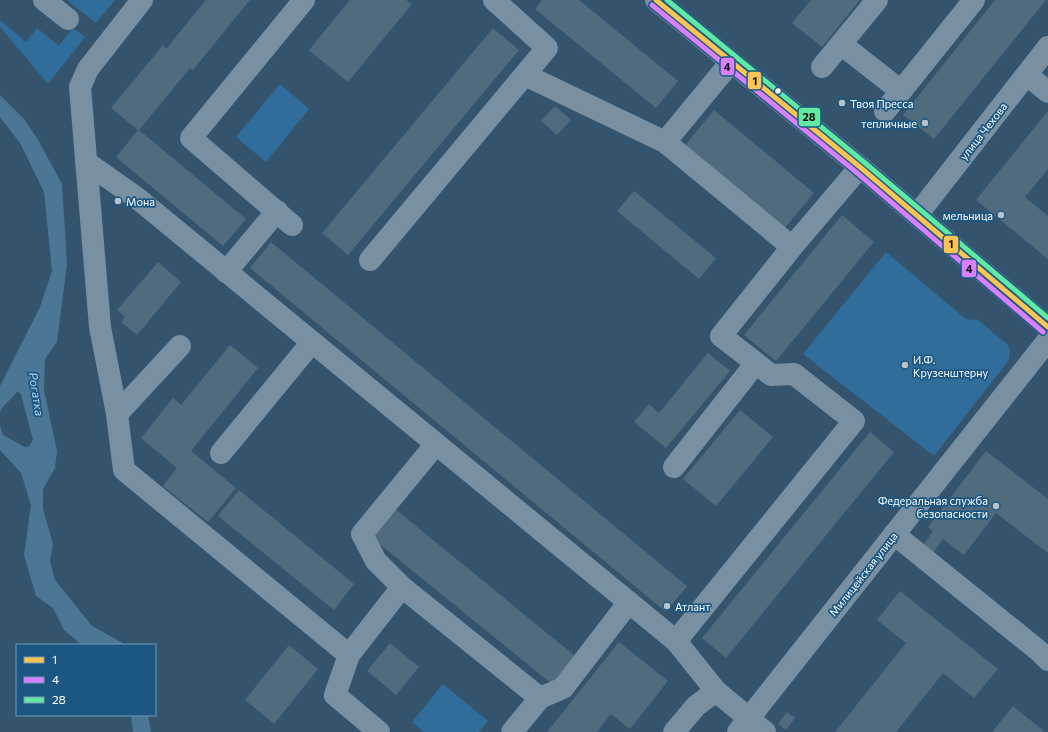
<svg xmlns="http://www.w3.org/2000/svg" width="1048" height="732" font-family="Commissioner,sans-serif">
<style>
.green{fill:#306d9b}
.water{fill:#4c7695}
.building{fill:#516b7e}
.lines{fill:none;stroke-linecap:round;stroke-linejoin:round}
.minor{stroke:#7990a2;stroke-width:22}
.major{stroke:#788f9f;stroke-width:22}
.bus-1-casing{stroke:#1c5783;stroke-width:8}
.bus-2-casing{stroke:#1c5783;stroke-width:8}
.bus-3-casing{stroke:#1c5783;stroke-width:8}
.bus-1{stroke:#fcc553;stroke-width:5}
.bus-2{stroke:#d880ff;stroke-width:5}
.bus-3{stroke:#60e9a3;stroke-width:5}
.bus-dot{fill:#fff;stroke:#1c5783;stroke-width:1.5}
.poi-dot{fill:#b8c3cc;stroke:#1c5783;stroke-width:1.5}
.labels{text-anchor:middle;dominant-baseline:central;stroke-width:3.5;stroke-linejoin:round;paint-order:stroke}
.poi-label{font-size:11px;fill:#fff;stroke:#1c5783;text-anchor:start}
.street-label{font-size:11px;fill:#fff;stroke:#1c5783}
.water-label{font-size:12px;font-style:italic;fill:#add6f2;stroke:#1c5783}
.line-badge{stroke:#1c5783;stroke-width:1.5}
.pale-badge-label{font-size:11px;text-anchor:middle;font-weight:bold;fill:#111}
</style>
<rect width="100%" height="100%" fill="#33546c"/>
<path class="green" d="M67,0H115L96,23Z
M0,20L26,42L37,28L59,46L73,28L85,37L48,84L0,27Z
M280,84L309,109L266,162L236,137Z
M886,252L966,319L978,320L1007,344L1010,350L1009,359L1006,364L934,456L803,354Z
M443,684L488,721L479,732H424L412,722Z"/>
<path class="water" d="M0,95L24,119L37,138L62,184L67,264L57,342L45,359L44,390L57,451L55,468L43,489V509L53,544L50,561L55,580L92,626L121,642L124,645H82L64,630L53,608L36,596L24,555L31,505L21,473L0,450V425L3,435L25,447L29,446L33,440L21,395L19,392H17L2,408L0,413V386L40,307L52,271L44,192L20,143L0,117Z
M131,715H148L151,732H133Z"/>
<path class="building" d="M206,0H250L193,70L190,68L139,130L246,219L223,246L116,157L138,130L111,108L163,45L166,49Z
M350,0H406L412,4L348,82L309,50Z
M542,0H579L678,81L656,108L535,9Z
M811,0H860L822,47L792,23Z
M995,0H1046L934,139L903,115Z
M493,28L519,50L348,255L322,233Z
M555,106L571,120L557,135L541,121Z
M714,110L814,193L783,230L683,148Z
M1048,111V169L1025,197L1048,216V259L976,200Z
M634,191L716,258L699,279L617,211Z
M842,215L874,242L776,361L744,335Z
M271,242L687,586L666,612L250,268Z
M158,262L181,282L137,335L121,322L125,317L117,310Z
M230,345L258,368L191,451L236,488L208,522L163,486L177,468L141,438L173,398L181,405Z
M708,353L730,371L666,448L634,422L649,404L659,413Z
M740,410L773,437L716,506L683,479Z
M870,432L894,452L726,658L702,638Z
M986,451L1048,499V553L996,513L964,555L943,539L933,553L923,545L933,531L928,527Z
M239,490L354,584L334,610L218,516Z
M394,508L575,656L552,684L371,537Z
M900,591L998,669L974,698L943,673L896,732H835L906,643L877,620Z
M619,642L668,681L630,729L611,714L597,732H547Z
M390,643L419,667L396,695L367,671Z
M289,645L318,669L274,724L245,700Z
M1013,706L1045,732H992Z
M787,712L795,718L786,730L778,724Z"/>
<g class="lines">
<path class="minor" d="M44,0L68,19
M142,0L88,69L80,87L100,327L117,414L124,470L349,655
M841,44L901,91
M822,67L877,0
M525,75L665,142L792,247
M1027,75L1048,92
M885,111L974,0
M665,142L731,62
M86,162L137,198L676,641L716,691L765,732
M917,215L1048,47
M292,225L191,138L304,0
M370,260L547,48L494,0
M226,272L277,211
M117,414L180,346
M221,453L312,342
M674,467L756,363L721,336L792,247L860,167
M894,534L1039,651L1048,660
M402,587L376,561L362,534L436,444
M676,641L854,421L794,374L771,375L756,363
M379,732L335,695L349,655L402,587L540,698
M512,732L540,698L563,688L629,602
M674,732L696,706L716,691
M738,732L1048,340"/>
<path class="major" d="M656,0L860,167L1048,327"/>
<defs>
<path id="bus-1" d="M656,0L860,167L1048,327"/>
<path id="bus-2" d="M652,5L856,172L1043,332"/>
<path id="bus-3" d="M667,0L864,162L1048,318"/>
</defs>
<use href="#bus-1" class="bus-1-casing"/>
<use href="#bus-2" class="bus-2-casing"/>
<use href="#bus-3" class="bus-3-casing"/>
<use href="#bus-1" class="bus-1"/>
<use href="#bus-2" class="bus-2"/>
<use href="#bus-3" class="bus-3"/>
</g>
<circle class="bus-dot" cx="778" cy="91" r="3.5"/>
<g class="poi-dot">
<circle cx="842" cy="103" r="4"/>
<circle cx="925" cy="123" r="4"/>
<circle cx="118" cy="201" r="4"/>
<circle cx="1001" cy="215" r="4"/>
<circle cx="905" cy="365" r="4"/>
<circle cx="996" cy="506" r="4"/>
<circle cx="667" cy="606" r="4"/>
</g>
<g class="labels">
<g class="poi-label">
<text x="850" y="103">Твоя Пресса</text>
<text x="917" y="123" text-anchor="end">тепличные</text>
<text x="126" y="201">Мона</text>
<text x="993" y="215" text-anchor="end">мельница</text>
<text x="913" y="359">И.Ф.<tspan x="913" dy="13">Крузенштерну</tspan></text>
<text x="988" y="500" text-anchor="end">Федеральная служба<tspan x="988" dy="13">безопасности</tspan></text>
<text x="675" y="606">Атлант</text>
</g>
<g class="street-label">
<text transform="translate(983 131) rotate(-52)">улица Чехова</text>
<text transform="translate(863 574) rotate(-52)">Милицейская улица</text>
</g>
<g class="water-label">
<text transform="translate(37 394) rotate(81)">Рогатка</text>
</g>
</g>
<g class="line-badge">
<rect x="720" y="57" width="15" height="19" rx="4" fill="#d880ff"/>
<rect x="747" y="71" width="15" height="19" rx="4" fill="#fcc553"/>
<rect x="798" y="107" width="23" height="20" rx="4" fill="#60e9a3"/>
<rect x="943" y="235" width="16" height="19" rx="4" fill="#fcc553"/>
<rect x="961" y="259" width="16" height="19" rx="4" fill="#d880ff"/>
</g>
<g class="pale-badge-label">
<text x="727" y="71">4</text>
<text x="755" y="85">1</text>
<text x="809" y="121">28</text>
<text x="951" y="248">1</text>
<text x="969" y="273">4</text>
</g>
<rect x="16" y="644" width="140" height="72" fill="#1c5783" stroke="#779ab5"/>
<rect x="24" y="657" width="20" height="6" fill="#fcc553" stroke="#779ab5"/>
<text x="52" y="664" font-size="12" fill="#ffffff">1</text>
<rect x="24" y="677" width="20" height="6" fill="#d880ff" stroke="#779ab5"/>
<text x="52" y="684" font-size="12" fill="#ffffff">4</text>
<rect x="24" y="697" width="20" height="6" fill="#60e9a3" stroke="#779ab5"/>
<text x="52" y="704" font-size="12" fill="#ffffff">28</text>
</svg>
